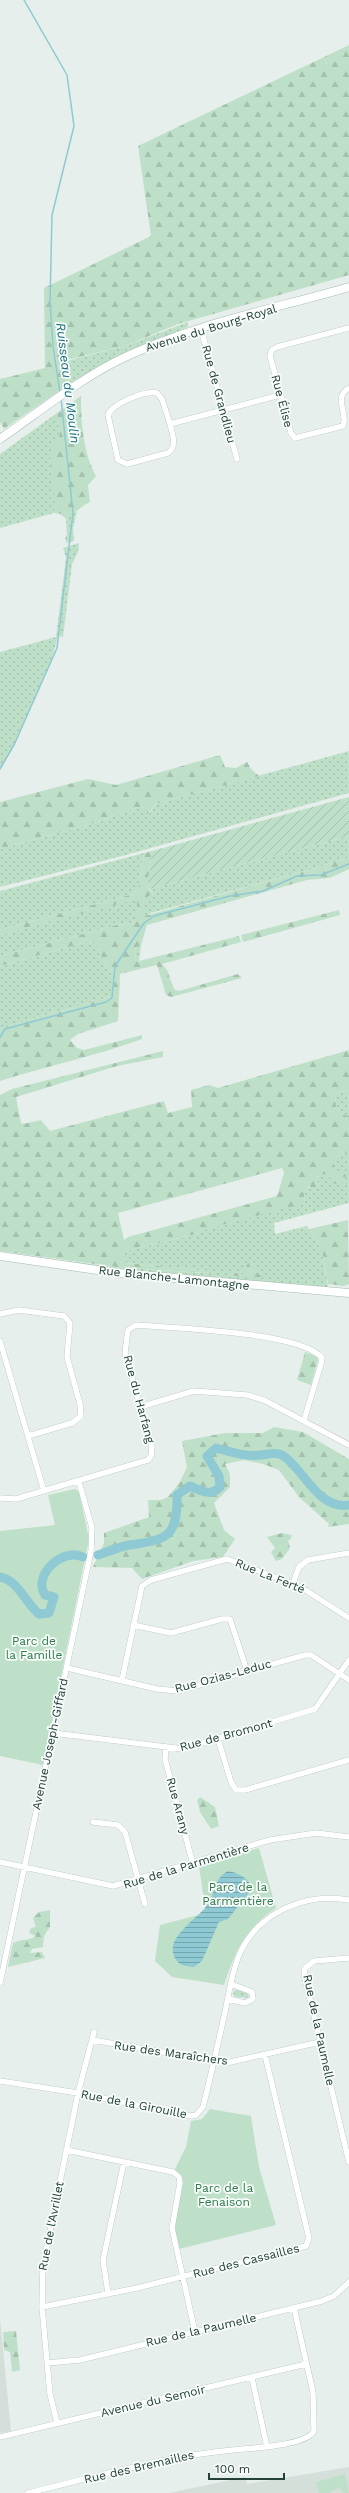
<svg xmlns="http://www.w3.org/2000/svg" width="349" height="2493" font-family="'Work Sans',sans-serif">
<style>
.built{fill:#d4dfda}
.grass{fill:url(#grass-dots)}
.forest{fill:url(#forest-firs);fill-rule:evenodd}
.park{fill:#bfe0c8}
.garden{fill:url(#garden-furrows)}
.water{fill:url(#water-rules)}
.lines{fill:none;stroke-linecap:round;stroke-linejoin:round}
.stream{stroke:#8ec9d4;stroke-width:1.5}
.river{stroke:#8ec9d4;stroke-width:9}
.street-casing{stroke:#a8b8b2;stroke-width:6}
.secondary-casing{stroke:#a4bbb3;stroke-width:9}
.street{stroke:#fff;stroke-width:5.5}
.secondary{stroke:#fff;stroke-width:8}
.labels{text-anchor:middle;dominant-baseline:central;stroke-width:3.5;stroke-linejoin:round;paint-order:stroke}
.street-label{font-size:12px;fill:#24423a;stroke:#f7fbf9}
.park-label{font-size:12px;fill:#2d7a4b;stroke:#f7fbf9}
.water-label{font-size:13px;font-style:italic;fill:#1c6f80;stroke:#f7fbf9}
</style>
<defs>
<pattern id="grass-dots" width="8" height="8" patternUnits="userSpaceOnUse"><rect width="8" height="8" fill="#bfe0c8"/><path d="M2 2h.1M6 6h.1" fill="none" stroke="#a4c1ad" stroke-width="1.8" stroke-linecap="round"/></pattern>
<pattern id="forest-firs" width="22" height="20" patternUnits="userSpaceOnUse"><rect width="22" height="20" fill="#bfe0c8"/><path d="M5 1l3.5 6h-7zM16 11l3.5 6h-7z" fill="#a4c1ad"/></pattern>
<pattern id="garden-furrows" width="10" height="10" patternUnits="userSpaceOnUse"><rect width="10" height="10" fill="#bfe0c8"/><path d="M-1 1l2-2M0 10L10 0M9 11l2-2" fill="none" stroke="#a4c1ad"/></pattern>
<pattern id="water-rules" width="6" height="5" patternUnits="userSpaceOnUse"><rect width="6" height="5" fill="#8ec9d4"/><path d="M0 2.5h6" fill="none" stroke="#74a5ad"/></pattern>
</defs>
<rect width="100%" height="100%" fill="#e6efeb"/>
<path class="built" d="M0,2318L11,2431L0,2433Z
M349,2467V2493H169L245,2477L247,2484Z"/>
<path class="grass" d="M188,322V327L127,351L70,383L67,361L125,346Z
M57,413L60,435L50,463L56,499L54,513L0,528V454Z
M77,511L73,528L74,541L67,543L65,539L67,534L66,519Z
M79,543L78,552L72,564L63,637L58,636L51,662L14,745L0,768V652L56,637L66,558L63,548Z
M349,751V793L122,856L0,887V849L94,823L138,807L145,808L148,815L156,804Z
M349,836V858C330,862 316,870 297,873L151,913L145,917V899L153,893L150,889Z
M144,853L138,889L133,894L0,930V891Z
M137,898V918L132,923L117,925L0,956V935Z
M90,941L97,943L103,961L115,975L113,996L0,1028V966Z
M141,945L139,961L135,959L136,947Z
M349,1090V1115L346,1116L336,1107L335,1094Z
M349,1152V1203L274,1223L275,1234L307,1226L322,1250L328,1287L119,1271L0,1253L124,1268L207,1273L208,1271L126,1263L123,1255L126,1251L200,1233L203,1230L305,1202L303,1193L306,1188L319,1185L316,1179L322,1174L328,1175L335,1183L332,1160L338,1155Z
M235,1990L247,1992L249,1998L235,1997L233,1993Z"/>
<path class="forest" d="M349,45V275L178,324L125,346L67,360L70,383L4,429L0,422V379L45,368L44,288L151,236L138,146Z
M81,396C81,423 83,452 96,476L88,485L90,502C81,506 75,513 66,519L61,514L54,513C58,487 40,456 60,435L57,413Z
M220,755L225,767L236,768L247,762L251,769L259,776L156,804L147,815L145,808L138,807L94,823L0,849V802L88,779L116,785Z
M152,851L147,887L153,893L145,899V916L297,873C316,870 330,862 349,858V869L330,878L307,880L147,925L141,945L136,947L135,959L139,961L239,936L241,942L162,964L167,970L174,989L179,991L238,974L242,978L171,997L166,995L157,965L120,974L118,1021L78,1034L70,1040L77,1048L84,1050L142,1035V1039C96,1056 47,1066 0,1081V1028L113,996L115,975L103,961L97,943L90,941L0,966V956L117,925L132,923L137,918V899L0,935V930L133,894L138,889L144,853Z
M339,910L340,915L243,942L241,935Z
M349,1050V1090L335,1094L336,1107L346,1116L349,1115V1152L338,1155L332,1160L335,1169L346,1175L342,1183L335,1184L328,1175L322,1174L316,1179L319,1185L314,1189L309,1186C303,1190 303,1195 305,1203L203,1230L200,1233L126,1251L123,1255L126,1263L209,1271L207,1273L124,1268L0,1251V1095L12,1089L163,1051V1057L117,1066L16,1097L21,1123L23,1124L41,1120L50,1131L164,1101L168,1113L192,1107L191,1090L209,1085L218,1088ZM282,1168L284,1173L277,1196L128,1237L124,1240L118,1213Z
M348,1220L349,1284L344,1286L328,1284L322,1250L309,1229Z
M254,1262L255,1271L262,1277L261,1279L229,1275L228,1272L243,1274L248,1263Z
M305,1352L316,1356L318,1360L311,1385L297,1380Z
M274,1427L303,1432L349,1459V1524L328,1527L329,1524L299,1497L279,1470L263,1464L244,1460L225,1464L230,1474V1487L214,1503L224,1530L235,1539L223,1557L193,1561L142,1579L132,1568L93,1567L104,1543V1533L149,1517L148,1500H161L168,1497L180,1482L187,1467L182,1441L225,1433H263Z
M282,1533L292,1535L290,1540H288L290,1548L282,1559L276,1561L271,1552L275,1548L267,1537Z
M200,1797L215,1807L219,1826L211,1829L200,1812L197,1800Z
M50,1910V1927L44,1936L43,1947L32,1949L30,1953L42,1952L45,1958L8,1967L13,1943C21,1939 29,1941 36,1936L29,1933L31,1928L36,1927L33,1918L39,1912Z
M16,2331L20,2370L12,2372L10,2352L4,2350L3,2332Z"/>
<path class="park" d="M75,1489L79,1492L89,1539L43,1765L0,1756V1531L55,1525L48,1495Z
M259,1848L276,1908C245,1929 236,1949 224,1985L172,1977L155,1961L160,1925L206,1913L199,1866Z
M210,2109L251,2116L259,2167L276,2225L179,2249L175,2227L182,2182L175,2169L186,2147L191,2121L202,2119Z
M345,2474L349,2493H343L340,2487L329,2493H319L316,2482Z"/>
<path class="garden" d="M349,797V836L150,889L147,887L152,851Z"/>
<path class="water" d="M228,1871C239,1873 249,1878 252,1889L228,1919L219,1922L202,1961L194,1967C185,1966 178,1966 174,1956C166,1936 198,1919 208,1904C216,1892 214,1878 228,1871Z"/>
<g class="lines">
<path class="stream" d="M24,0L67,75L74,126L52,215L50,303L53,346L60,393
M0,769L14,745L57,648L73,513L61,398
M0,1037L5,1029L106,1002L112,998L115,966L144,923L154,916L230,896L263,891L297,876L321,875L349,864"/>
<path class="river" d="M98,1555C107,1552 116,1548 125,1546C163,1539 178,1542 177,1495L190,1486C202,1491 210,1497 220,1487L219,1476L207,1456L216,1448C231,1452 245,1457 261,1455C270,1454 277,1451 285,1457C305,1472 319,1510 349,1505
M0,1577C19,1581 26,1604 39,1614L49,1613L54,1597L45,1595C32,1575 63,1547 83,1557"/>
<defs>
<path id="street" d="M349,328L277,347L272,350L270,356L291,433L295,438L343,426C349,413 332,398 349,388
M201,329L237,459
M170,424C172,434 178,446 168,453L127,464L118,460L108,415C112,404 145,390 157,393L162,399L170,424L280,395
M0,1314L19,1310L64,1316L70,1323L67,1357L80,1404L81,1416L72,1423L28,1436
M0,1341L44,1491
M140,1407L194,1391L247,1395L264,1400L349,1445
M0,1498L16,1499L148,1460L151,1456L152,1447L125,1353L128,1330L136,1325C172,1328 302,1332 322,1358L321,1364L304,1420
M293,1583L299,1567L308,1560L349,1553
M133,1625L171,1633L222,1619H230L247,1671
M67,1668L157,1689L178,1691L305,1655H311L349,1680
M122,1680L142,1586L151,1580L227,1559L299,1586L349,1618
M53,1733L183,1749L315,1709L349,1660
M218,1739L231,1782L236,1790H245L349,1760
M166,1748L165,1759L193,1864
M93,1822L118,1825L125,1832L145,1904
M0,1862L113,1886L270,1840L316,1833L349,1837
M349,1958L314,1961L305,1968L304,1974L349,2162
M0,1983L91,1551L92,1528L79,1482
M228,1999L245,2003L253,1999L252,1992L231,1984
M92,2040L226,2063L320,2042
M0,2081L78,2093L191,2116L196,2115L203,2107C211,2075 218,2044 225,2012C229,1993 232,1971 240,1953C259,1912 306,1892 349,1900
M66,2150L173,2172L179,2177L180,2183L172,2228L195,2332
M108,2293L103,2260L124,2162
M42,2307L137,2288L306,2246L309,2238L265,2055
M47,2363L80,2360L322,2301L334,2296L349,2282
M252,2378L267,2447
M57,2423L50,2394L42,2307L43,2266L78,2093L94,2032
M0,2437L306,2364
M28,2493C96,2477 164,2456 233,2450C251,2448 306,2446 314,2431L313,2392L294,2308"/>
<path id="secondary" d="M0,439C39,412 78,380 121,359C192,325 273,309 349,287
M0,1256L118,1273L349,1293"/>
</defs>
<use href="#street" class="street-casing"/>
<use href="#secondary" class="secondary-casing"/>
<use href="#street" class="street"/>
<use href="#secondary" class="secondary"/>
</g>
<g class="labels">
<g class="street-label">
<text transform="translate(211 328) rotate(-17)">Avenue du Bourg-Royal</text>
<text transform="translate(219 394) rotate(75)">Rue de Grandlieu</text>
<text transform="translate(282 401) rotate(75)">Rue Élise</text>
<text transform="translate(174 1278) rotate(6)">Rue Blanche-Lamontagne</text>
<text transform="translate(139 1399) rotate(75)">Rue du Harfang</text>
<text transform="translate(270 1576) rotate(22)">Rue La Ferté</text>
<text transform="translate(223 1676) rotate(-15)">Rue Ozias-Leduc</text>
<text transform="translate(226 1735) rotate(-15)">Rue de Bromont</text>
<text transform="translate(50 1744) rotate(-78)">Avenue Joseph-Giffard</text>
<text transform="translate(178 1806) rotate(75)">Rue Arany</text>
<text transform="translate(186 1866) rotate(-17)">Rue de la Parmentière</text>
<text transform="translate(319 2030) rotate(78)">Rue de la Paumelle</text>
<text transform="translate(171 2053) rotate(8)">Rue des Maraîchers</text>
<text transform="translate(134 2104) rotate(11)">Rue de la Girouille</text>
<text transform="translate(51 2226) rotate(-79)">Rue de l'Avrillet</text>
<text transform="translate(246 2261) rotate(-14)">Rue des Cassailles</text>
<text transform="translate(201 2330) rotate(-13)">Rue de la Paumelle</text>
<text transform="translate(153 2401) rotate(-13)">Avenue du Semoir</text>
<text transform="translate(139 2467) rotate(-13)">Rue des Bremailles</text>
</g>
<g class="park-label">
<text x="34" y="1641">Parc de<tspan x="34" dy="14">la Famille</tspan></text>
<text x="238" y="1887">Parc de la<tspan x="238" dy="14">Parmentière</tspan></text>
<text x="224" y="2188">Parc de la<tspan x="224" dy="14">Fenaison</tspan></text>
</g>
<g class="water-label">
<text transform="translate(68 383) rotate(83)">Ruisseau du Moulin</text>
</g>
</g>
<path d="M209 2473v6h75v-6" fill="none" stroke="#24423a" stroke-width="2"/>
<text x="215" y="2473" font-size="12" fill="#24423a" stroke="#f7fbf9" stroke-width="3" paint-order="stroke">100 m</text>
</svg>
